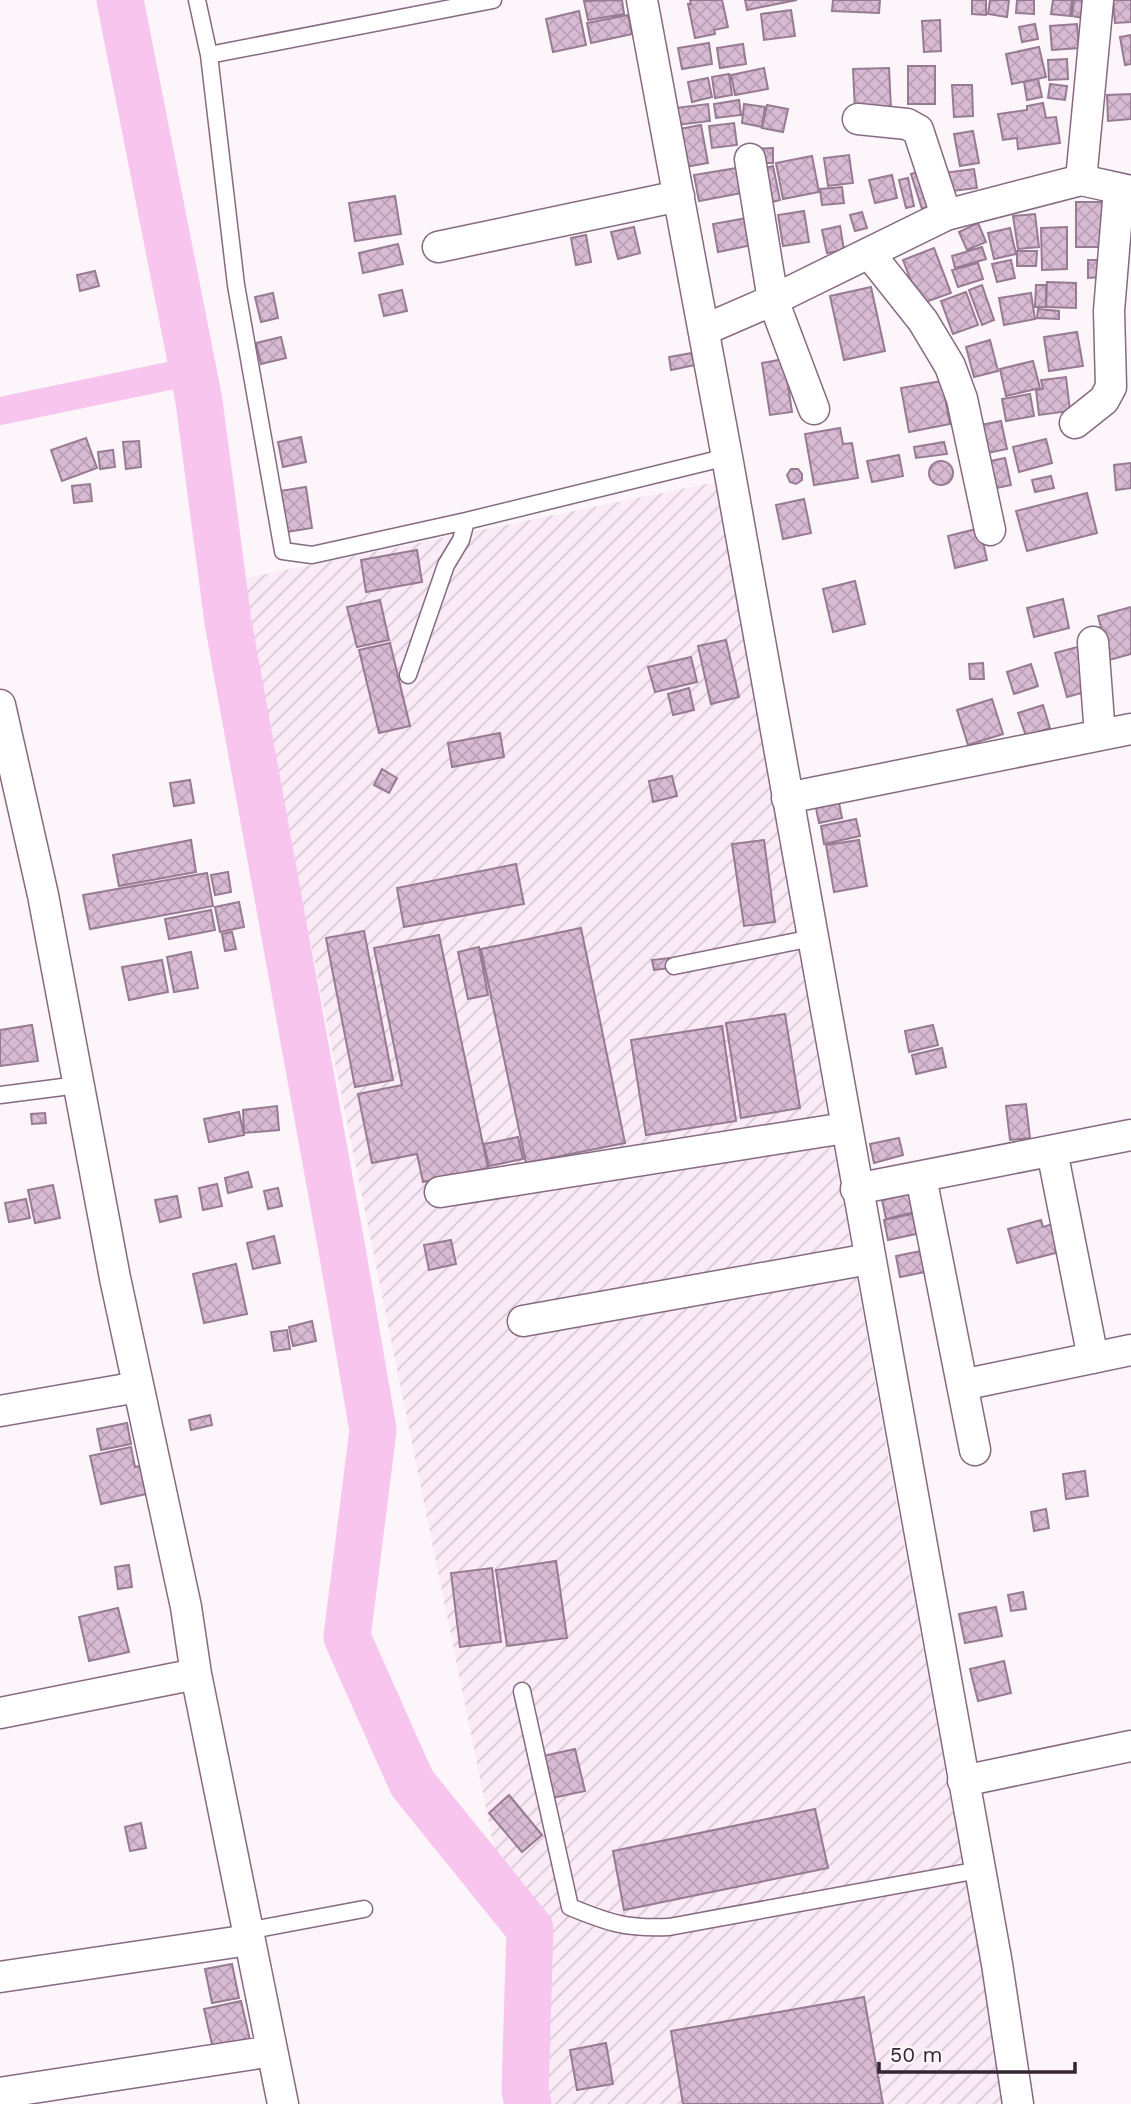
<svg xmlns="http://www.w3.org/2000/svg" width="1131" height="2104" font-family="'Work Sans',sans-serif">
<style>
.industrial{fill:url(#industrial-furrows)}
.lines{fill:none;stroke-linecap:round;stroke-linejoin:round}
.canal{stroke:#f7c5ee;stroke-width:28}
.river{stroke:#f7c5ee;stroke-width:47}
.building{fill:url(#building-cross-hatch);stroke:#977b92;stroke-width:2}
.lane-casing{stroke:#866a81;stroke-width:19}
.street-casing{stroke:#866a81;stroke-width:33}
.lane{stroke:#fff;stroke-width:16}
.street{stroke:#fff;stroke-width:30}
</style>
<defs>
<pattern id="industrial-furrows" width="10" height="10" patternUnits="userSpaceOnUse" patternTransform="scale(1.75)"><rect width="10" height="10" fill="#faebf7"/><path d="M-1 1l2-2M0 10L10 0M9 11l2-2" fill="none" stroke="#d7cad4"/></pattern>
<pattern id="building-cross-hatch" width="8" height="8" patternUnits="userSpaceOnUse" patternTransform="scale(1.75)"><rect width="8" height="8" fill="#d8bad3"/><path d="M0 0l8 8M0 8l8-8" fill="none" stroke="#baa0b6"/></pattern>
</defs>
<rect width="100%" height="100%" fill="#fcf5fa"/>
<path class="industrial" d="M716,482L885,1439L1006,2104H546L237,580Z"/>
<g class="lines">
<path class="canal" d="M0,411L193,371"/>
<path class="river" d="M120,0L199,401L228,622L343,1255L373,1430L347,1637L412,1783L530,1929L525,2090L528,2104"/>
</g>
<path class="building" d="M622,0L624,14L588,20L584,1Z
M690,0H722L728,27L714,30L715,34L695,38L688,4H691Z
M745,0H797L747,10Z
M833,0H880L879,13L832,11Z
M972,0H986V15L972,14Z
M990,0H1009L1007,17L988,14Z
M1017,0H1034V14L1016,13Z
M1053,0H1072L1070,16L1051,14Z
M1074,0H1090L1088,19L1072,16Z
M1113,0H1131V22L1115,23Z
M791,10L795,36L764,40L761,14Z
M579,11L586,45L553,52L546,19Z
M628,15L632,34L591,43L587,23Z
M940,20L941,51L924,52L922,21Z
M1035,24L1038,39L1022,42L1019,27Z
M1077,24L1079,48L1052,50L1050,26Z
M1131,35V64L1125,65L1120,37Z
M709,43L712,64L682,69L678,48Z
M743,44L746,64L720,68L717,48Z
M1039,47L1046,77L1012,84L1006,54Z
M1067,59L1068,79L1049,80L1048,60Z
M908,66H935V104H908Z
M764,68L768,89L735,95L731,75Z
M889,68L891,109L855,111L853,69Z
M729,74L732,95L715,98L712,77Z
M708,78L712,97L692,102L688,82Z
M1038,79L1042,97L1027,100L1024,82Z
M1050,84L1067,86L1065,100L1048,98Z
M952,85H972L973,116L954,117Z
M1131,94V119L1108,121L1107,95Z
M739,100L741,115L716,118L714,104Z
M1043,103L1046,118L1056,117L1060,143L1018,149L1017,138L1003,140L998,114L1027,110V106Z
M708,104L710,121L677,125L675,108Z
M744,104L765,107L762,127L742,123Z
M767,105L788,109L783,132L762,128Z
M734,123L737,145L712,148L709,126Z
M701,125L708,163L685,167L679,129Z
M973,131L979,163L960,166L954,134Z
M773,148V163H755V149Z
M849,155L853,183L828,186L824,158Z
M812,156L819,192L783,199L776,163Z
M773,166L780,200L768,203L761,169Z
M743,167L747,192L699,201L694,175Z
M974,169L977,188L945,192L942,173Z
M925,170L936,204L922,209L911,174Z
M892,175L897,198L875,203L869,180Z
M908,178L914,206L906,208L899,180Z
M842,187L844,203L822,205L820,189Z
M395,196L401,234L355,241L349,203Z
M1076,202H1109V247H1076Z
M804,211L809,242L783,246L778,215Z
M862,212L867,228L855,231L850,215Z
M1035,214L1039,247L1018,249L1013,216Z
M747,218L752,245L718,252L713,224Z
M978,223L986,242L967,250L959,232Z
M840,226L844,250L827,253L822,230Z
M634,227L640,253L618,259L611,232Z
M1067,227V269L1042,270L1041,228Z
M1010,228L1016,254L994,259L988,233Z
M586,235L591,262L576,265L571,238Z
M398,244L403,264L363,273L359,253Z
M982,247L986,259L955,268L952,256Z
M934,248L951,293L920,304L903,260Z
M1017,251H1037L1036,266H1017Z
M1011,260L1015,278L997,282L992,264Z
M1088,260H1101V277L1088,278Z
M978,263L983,279L958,287L952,270Z
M95,271L99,286L80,291L77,275Z
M1047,282L1076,283V308L1046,307Z
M982,285L994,320L982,325L969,290Z
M1036,285H1046V307H1035Z
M871,287L885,351L844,360L830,296Z
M402,290L407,311L384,316L379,295Z
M966,292L978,325L953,334L941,301Z
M273,293L278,318L261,322L255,297Z
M1031,293L1035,319L1004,325L999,298Z
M1038,309L1059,311V319L1037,318Z
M1077,332L1083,366L1049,371L1044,337Z
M281,337L286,358L261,364L256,343Z
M990,340L998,371L974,377L966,347Z
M692,353L695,365L671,370L669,357Z
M784,359L792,412L770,415L762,363Z
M1033,361L1040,388L1006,396L1000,369Z
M1066,377L1070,411L1039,415L1036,390L1043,389L1041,380Z
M942,381L950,424L909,432L901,388Z
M1030,394L1034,416L1006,421L1002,399Z
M1001,421L1007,449L982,454L976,426Z
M840,428L843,444L852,443L858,478L814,485L805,434Z
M301,437L306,462L283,467L278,442Z
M86,438L97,468L62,481L51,450Z
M1046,439L1052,463L1019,472L1013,447Z
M139,441L141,467L126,469L123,442Z
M944,442L947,454L916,458L914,447Z
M113,450L115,467L100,469L98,452Z
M899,455L903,476L872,482L867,461Z
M1005,458L1011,485L987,490L981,463Z
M929 473a12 12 0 1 1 24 0a12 12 0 1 1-24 0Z
M1131,463V488L1116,490L1114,465Z
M791,469H798L802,474V480L796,484L790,482L787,475Z
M1051,476L1054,488L1035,492L1032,480Z
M90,484L92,501L74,503L72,486Z
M306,487L312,528L286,532L280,491Z
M1087,493L1097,533L1027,551L1016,511Z
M804,499L811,533L783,539L776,505Z
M980,528L987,560L955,568L948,536Z
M417,550L422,582L366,592L361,560Z
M855,581L865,624L833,632L823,589Z
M1063,599L1069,628L1034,637L1027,608Z
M380,600L389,640L357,647L347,607Z
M1131,607V654L1109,660L1098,616Z
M726,640L739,697L711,704L698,646Z
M390,643L410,726L379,733L359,650Z
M1085,645L1092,690L1067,697L1055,653Z
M691,657L697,682L655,692L648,667Z
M983,663L984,679H970L969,664Z
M1031,664L1038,686L1014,694L1007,672Z
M689,688L694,710L673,715L668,694Z
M992,699L1003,734L968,745L957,710Z
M1043,705L1050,728L1026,736L1018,713Z
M500,733L504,757L452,767L448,743Z
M382,769L397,778L389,793L374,785Z
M672,776L677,796L653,802L649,781Z
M190,780L194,803L174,806L170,783Z
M839,803L842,818L819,823L816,808Z
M856,819L860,836L824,844L821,826Z
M191,840L196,872L119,886L113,855Z
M764,840L775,922L744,926L732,844Z
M859,840L867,886L834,892L826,845Z
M516,864L524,904L404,927L397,888Z
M228,872L231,892L215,895L211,875Z
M207,873L213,906L90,929L83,895Z
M239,902L244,927L220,932L215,907Z
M211,910L215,930L169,939L165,919Z
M581,928L625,1143L526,1163L481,949Z
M364,931L393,1080L355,1087L326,938Z
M232,932L236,949L225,951L222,934Z
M439,935L488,1168L423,1182L417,1154L372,1163L358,1094L402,1085L374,948Z
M479,947L488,995L468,999L458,952Z
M191,952L198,988L174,992L167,957Z
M669,958L671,968L654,970L652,960Z
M162,960L168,992L129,1000L122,967Z
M785,1014L800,1108L741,1118L726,1023Z
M32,1025L38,1061L0,1066V1030Z
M933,1025L938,1045L909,1052L905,1031Z
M722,1026L736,1121L646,1135L631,1040Z
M942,1048L946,1067L916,1074L912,1055Z
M1026,1104L1030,1138L1010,1140L1006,1106Z
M277,1106L279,1130L244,1133L243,1110Z
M239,1112L244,1135L209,1142L204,1119Z
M45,1113L46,1123L32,1124L31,1114Z
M518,1137L523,1159L489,1166L484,1144Z
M899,1138L903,1155L874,1163L870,1144Z
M248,1172L252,1187L228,1193L225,1178Z
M217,1184L222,1206L203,1210L199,1188Z
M53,1185L60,1218L35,1223L28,1190Z
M278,1188L282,1206L268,1209L264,1191Z
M918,1192L923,1210L886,1219L882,1200Z
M177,1196L181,1217L160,1222L155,1200Z
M26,1199L30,1218L9,1222L5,1203Z
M917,1213L921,1233L888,1240L884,1220Z
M1041,1220L1043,1227L1056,1223L1063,1251L1017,1263L1008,1229Z
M274,1236L280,1263L253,1269L247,1243Z
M451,1240L456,1264L429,1270L424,1245Z
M921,1251L925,1272L900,1277L896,1256Z
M236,1264L247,1314L204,1323L193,1274Z
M312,1321L316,1341L293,1346L289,1327Z
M287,1330L290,1349L274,1351L271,1332Z
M210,1415L212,1425L191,1430L189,1420Z
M127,1423L131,1444L101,1450L97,1429Z
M131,1447L135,1467L145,1465L151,1493L101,1504L90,1456Z
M1085,1471L1088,1496L1066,1499L1063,1474Z
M1046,1509L1049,1528L1034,1531L1031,1512Z
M556,1561L567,1638L507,1646L496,1570Z
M129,1565L132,1587L118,1589L115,1567Z
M492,1568L501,1642L460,1647L451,1573Z
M1023,1592L1026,1609L1011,1611L1008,1595Z
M996,1607L1002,1636L965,1643L959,1614Z
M118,1608L129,1652L89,1661L79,1617Z
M1004,1661L1011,1693L978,1701L970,1669Z
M575,1749L585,1791L552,1798L543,1756Z
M509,1795L542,1835L522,1852L489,1813Z
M815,1809L828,1868L624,1910L613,1851Z
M141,1823L146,1848L130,1851L125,1827Z
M232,1964L239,1998L212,2003L205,1969Z
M864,1997L883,2104H683L671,2031Z
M241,2001L251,2044L214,2053L204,2009Z
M606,2043L613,2084L577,2090L570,2050Z"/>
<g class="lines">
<defs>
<path id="lane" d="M197,0L209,55L236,285L283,551L312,555L466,521L727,457
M209,55L493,0
M408,675L446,565L461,540L466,521
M674,966L812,938
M0,1095L78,1085
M522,1691L570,1907C609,1923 627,1929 669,1927L979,1870
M247,1931L364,1909"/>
<path id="street" d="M642,0L727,457L997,1964L1018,2104
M858,119L907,124L918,130L946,215
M750,159L773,300L814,409
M1081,180L1098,0
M438,247L679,196
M869,253L923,321L950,366L962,399L990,530
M704,330L773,300L946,215L1081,180L1131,191
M1075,423L1104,400L1111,387L1109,311L1119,189
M1093,642L1100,735
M0,705L43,895L115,1278L186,1607L196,1674L283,2104
M787,798L1131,729
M1052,1151L1093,1358
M921,1177L975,1450
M856,1189L1131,1135
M440,1192L845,1128
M523,1321L869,1259
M962,1385L1131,1350
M0,1411L138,1387
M0,1713L196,1674
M963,1781L1131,1746
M0,1977L249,1940
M0,2093L272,2051"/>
</defs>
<use href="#lane" class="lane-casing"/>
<use href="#street" class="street-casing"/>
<use href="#lane" class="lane"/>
<use href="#street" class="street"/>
</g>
<path d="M879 2062v10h196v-10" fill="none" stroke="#332731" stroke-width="3.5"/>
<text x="890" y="2062" font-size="21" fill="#332731" stroke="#fcf5fa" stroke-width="5" paint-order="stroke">50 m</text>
</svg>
